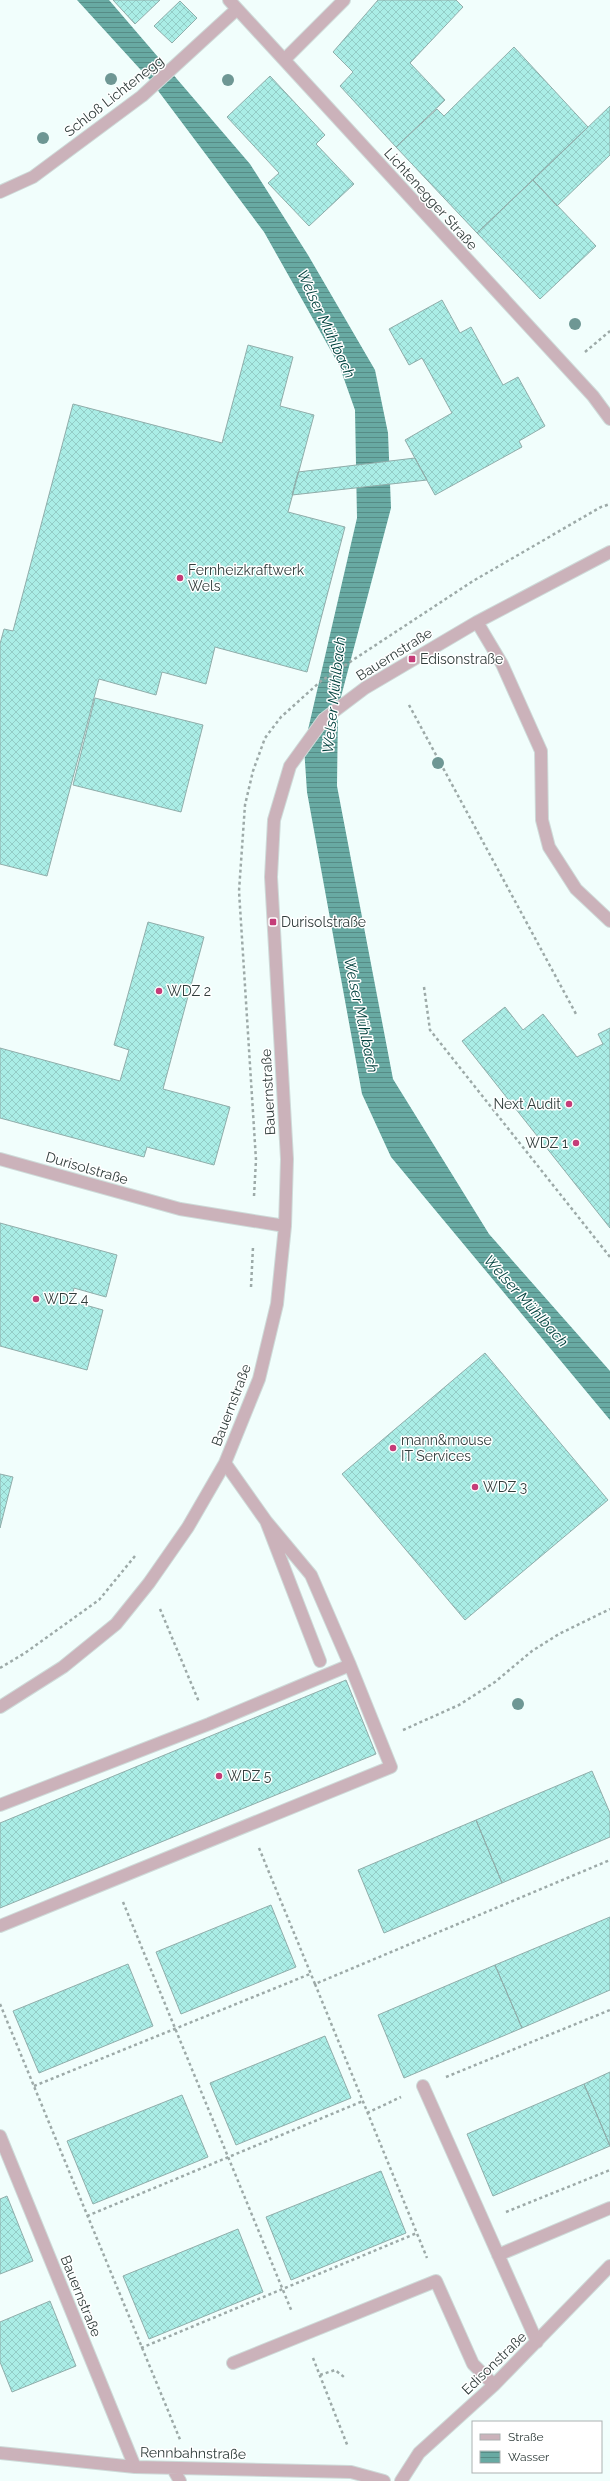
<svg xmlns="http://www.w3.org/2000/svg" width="610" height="2481" font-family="Raleway,sans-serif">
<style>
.water{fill:url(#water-rules)}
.building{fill:url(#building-cross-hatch);stroke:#90adaa}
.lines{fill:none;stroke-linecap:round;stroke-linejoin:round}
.minor-casing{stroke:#cedbd9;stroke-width:14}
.path{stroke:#9daaa8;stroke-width:2.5;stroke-dasharray:3 3;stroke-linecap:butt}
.minor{stroke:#cbb2ba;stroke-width:12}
.tree{fill:#6e9794}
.poi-dot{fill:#c53c78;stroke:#fff;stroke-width:1.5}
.labels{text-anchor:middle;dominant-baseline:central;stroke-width:3;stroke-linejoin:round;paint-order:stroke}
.street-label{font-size:14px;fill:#303d3b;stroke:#fff}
.poi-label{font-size:14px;fill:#303d3b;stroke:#fff;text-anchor:start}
.water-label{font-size:15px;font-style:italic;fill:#02423e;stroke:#fff}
</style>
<defs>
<pattern id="water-rules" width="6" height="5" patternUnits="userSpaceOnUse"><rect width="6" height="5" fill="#68aaa3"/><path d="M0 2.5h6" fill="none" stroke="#568c86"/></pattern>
<pattern id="building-cross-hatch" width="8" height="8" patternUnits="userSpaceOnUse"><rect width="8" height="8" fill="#aaede6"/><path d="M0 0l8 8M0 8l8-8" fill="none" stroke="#93ccc6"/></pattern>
</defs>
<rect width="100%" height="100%" fill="#f1fefc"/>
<path class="water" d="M77,0H109L250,164L308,255L375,370L388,433L391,508L338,708L337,786L393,1079L489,1234L610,1371V1420L391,1157L362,1094L307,792L304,747L357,518L355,410L339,365L264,232L150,80Z"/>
<path class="building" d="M113,0H160L135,24Z
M378,0H456L463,7L410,63L445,100L396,147L340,86L353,72L333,52Z
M180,1L197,18L172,43L154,26Z
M514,47L588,127L477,233L396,147L437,109L444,116Z
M270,76L325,135L316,144L354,184L309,226L268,183L279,173L227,117Z
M610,106V155L557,206L533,180Z
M533,180L596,246L540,299L477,233Z
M442,300L460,333L471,327L503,385L518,377L545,426L519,441L522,447L435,495L405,440L452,413L422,358L409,365L389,329Z
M248,345L293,357L280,406L314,415L288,512L345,527L307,672L215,647L206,684L162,672L156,695L99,679L47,876L0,864V644L4,629L13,631L73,404L222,443Z
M415,458L427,480L292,495L298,472Z
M95,698L203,725L181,812L73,785Z
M148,922L204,937L163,1089L230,1107L214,1165L147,1147L144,1157L0,1118V1048L120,1081L129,1050L114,1045Z
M505,1007L523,1030L543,1014L577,1057L603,1044L598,1034L610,1028V1228L462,1041Z
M0,1223L117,1255L106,1297L74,1288L71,1301L103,1310L87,1370L0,1346Z
M485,1353L608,1500L465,1620L342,1474Z
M0,1474L13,1477L0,1528Z
M346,1680L376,1754L0,1908V1823Z
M592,1771L610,1813V1837L502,1883L476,1820Z
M476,1820L502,1883L384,1933L358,1870Z
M271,1905L296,1967L181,2014L156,1952Z
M610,1917V1990L522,2028L495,1965Z
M128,1964L153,2026L39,2073L13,2011Z
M495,1965L522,2028L404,2078L378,2015Z
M325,2036L351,2098L236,2145L210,2083Z
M610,2072V2146L584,2084Z
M584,2084L610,2146L493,2196L467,2134Z
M182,2095L208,2157L93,2204L67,2141Z
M381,2171L406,2233L291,2280L266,2217Z
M7,2196L33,2261L0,2274V2199Z
M238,2229L263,2292L149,2339L123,2276Z
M50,2301L76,2366L12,2392L0,2362V2322Z"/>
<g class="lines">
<defs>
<path id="minor" d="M229,0L593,396L610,419
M285,59L344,0
M0,192L33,177L142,96L237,9
M477,622L502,664L541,751L542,820L549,847L576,889L610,921
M0,1159L180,1209L285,1226
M225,1463L266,1521L320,1661
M0,1707L63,1667L116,1624L149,1583L188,1527L225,1463L259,1379L277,1304L285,1226L287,1159L271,877L274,820L290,766L324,719L365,688L477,622L610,552
M0,1805L209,1724L350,1665L311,1575L266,1521
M0,1926L391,1767L350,1665
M423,2086L537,2342
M0,2136L135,2467
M498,2255L610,2208
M233,2363L436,2281L473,2364L494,2385
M0,2453L135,2467L351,2472L384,2481
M173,2469L180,2481
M401,2481L419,2453L494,2385L610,2266"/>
</defs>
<use href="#minor" class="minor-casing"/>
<path class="path" d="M585,352L610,331
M409,705L576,1014
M424,987L430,1030L610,1257
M254,1196L256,1160L239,891L245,805L253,771L265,738L281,717L321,681L473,581L601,507L610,504
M251,1287L253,1247
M160,1609L199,1702
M0,1668L25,1653L99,1600L135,1556
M403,1730L459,1705L495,1682L532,1651L559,1634L610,1609
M259,1848L315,1984L610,1860
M123,1902L292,2312
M315,1984L427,2258
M0,2004L181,2442
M446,2077L610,2010
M34,2086L310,1974
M367,2113L401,2097
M506,2212L610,2170
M87,2216L363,2101
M141,2348L417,2233
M313,2358L348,2447
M320,2375L335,2370L344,2377"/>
<use href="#minor" class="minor"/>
</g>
<g class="tree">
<circle cx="111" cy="79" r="6"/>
<circle cx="228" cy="80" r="6"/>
<circle cx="43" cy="138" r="6"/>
<circle cx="575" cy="324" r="6"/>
<circle cx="438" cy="763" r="6"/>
<circle cx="518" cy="1704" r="6"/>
</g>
<g class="poi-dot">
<circle cx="180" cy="578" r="4"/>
<rect x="408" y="655" width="8" height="8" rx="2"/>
<rect x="269" y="918" width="8" height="8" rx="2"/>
<circle cx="159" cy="991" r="4"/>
<circle cx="569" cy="1104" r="4"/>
<circle cx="576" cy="1143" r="4"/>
<circle cx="36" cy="1299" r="4"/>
<circle cx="393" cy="1448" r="4"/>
<circle cx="475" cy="1487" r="4"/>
<circle cx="219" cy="1776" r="4"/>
</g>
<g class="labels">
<g class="street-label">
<text transform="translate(114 96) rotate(-38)">Schloß Lichtenegg</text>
<text transform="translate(431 199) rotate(48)">Lichtenegger Straße</text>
<text transform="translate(394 654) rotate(-32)">Bauernstraße</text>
<text transform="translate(268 1092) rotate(-93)">Bauernstraße</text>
<text transform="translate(87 1168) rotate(16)">Durisolstraße</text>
<text transform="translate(231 1405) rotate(-69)">Bauernstraße</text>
<text transform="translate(81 2296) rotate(68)">Bauernstraße</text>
<text transform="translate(494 2363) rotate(-44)">Edisonstraße</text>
<text transform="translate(193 2453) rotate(1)">Rennbahnstraße</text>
</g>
<g class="poi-label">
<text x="188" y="570">Fernheizkraftwerk<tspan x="188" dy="16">Wels</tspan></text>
<text x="420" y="659">Edisonstraße</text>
<text x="281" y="922">Durisolstraße</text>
<text x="167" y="991">WDZ 2</text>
<text x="561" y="1104" text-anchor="end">Next Audit</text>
<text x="568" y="1143" text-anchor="end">WDZ 1</text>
<text x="44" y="1299">WDZ 4</text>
<text x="401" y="1440">mann&amp;mouse<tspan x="401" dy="16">IT Services</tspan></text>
<text x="483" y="1487">WDZ 3</text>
<text x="227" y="1776">WDZ 5</text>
</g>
<g class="water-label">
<text transform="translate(326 324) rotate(65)">Welser Mühlbach</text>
<text transform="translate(334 695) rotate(-84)">Welser Mühlbach</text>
<text transform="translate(361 1015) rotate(78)">Welser Mühlbach</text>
<text transform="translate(526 1301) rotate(48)">Welser Mühlbach</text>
</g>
</g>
<rect x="472" y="2421" width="130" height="52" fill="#ffffff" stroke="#acb1b1"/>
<rect x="480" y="2434" width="20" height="6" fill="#cbb2ba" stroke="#acb1b1"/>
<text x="508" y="2441" font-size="12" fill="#303d3b">Straße</text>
<rect x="480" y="2451" width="20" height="12" fill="url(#water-rules)" stroke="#acb1b1"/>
<text x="508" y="2461" font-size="12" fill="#303d3b">Wasser</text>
</svg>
